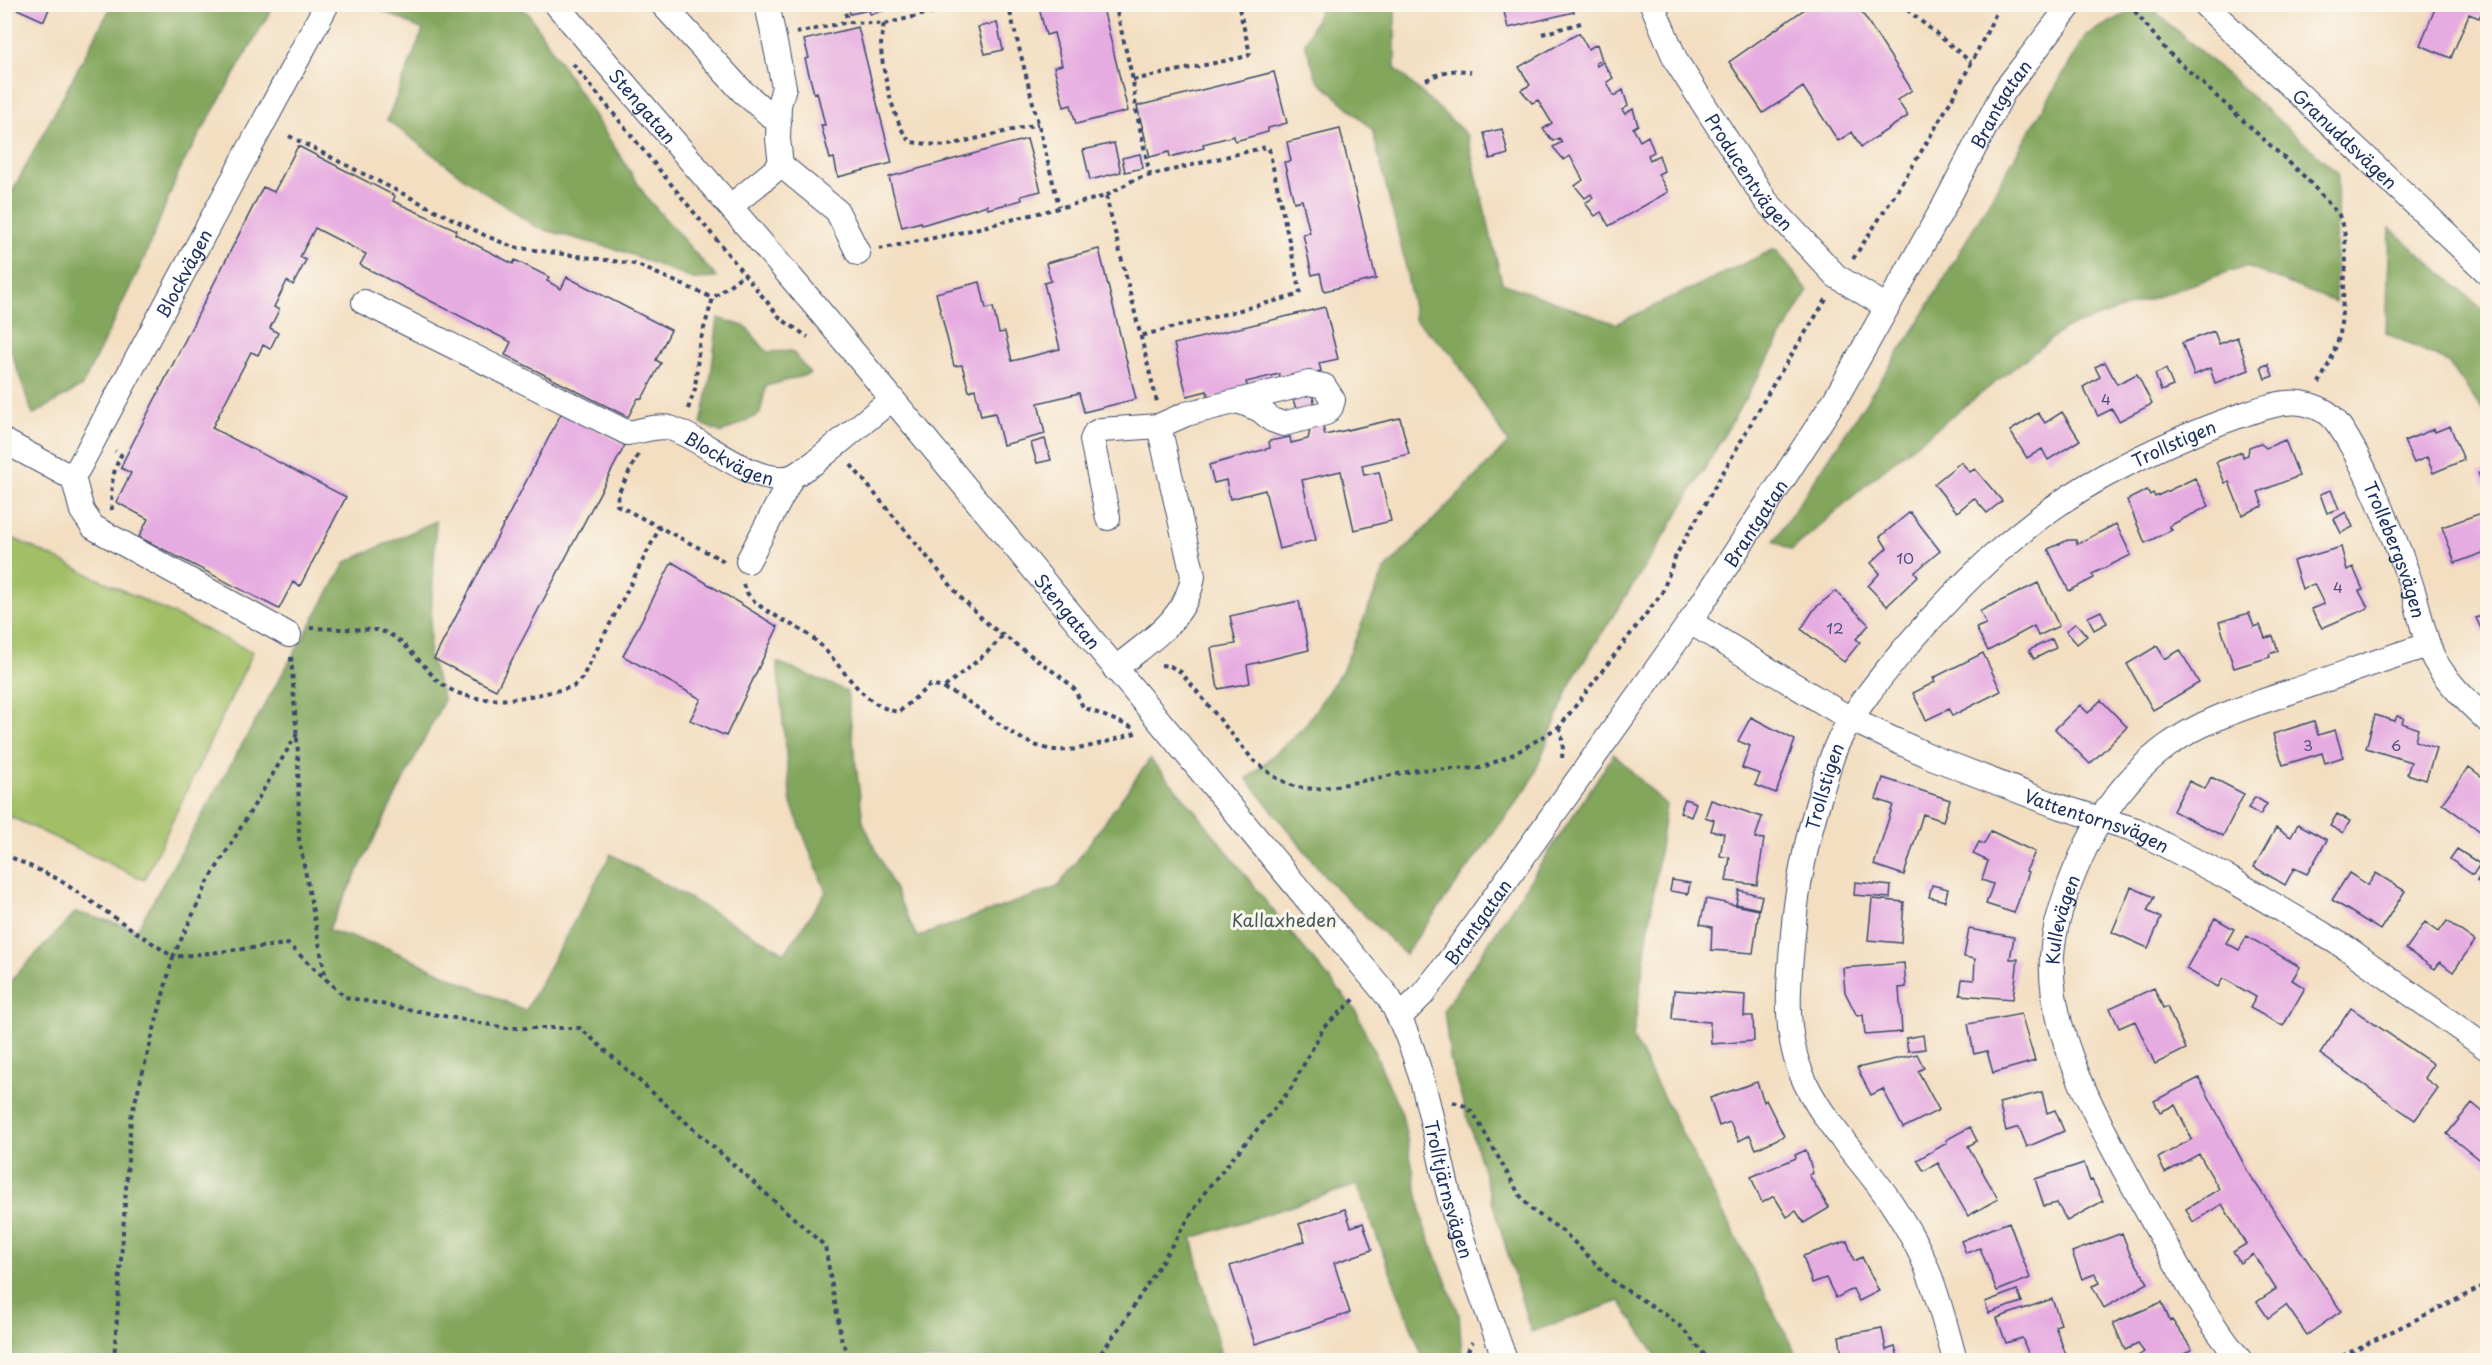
<svg xmlns="http://www.w3.org/2000/svg" width="2492" height="1365" font-family="'Playpen Sans',sans-serif">
<style>
.green{fill:#a3bf66;stroke:#5f7762;stroke-width:1.5}
.forest{fill:#82a65b;stroke:#4e6a5c;stroke-width:1.5}
.building{fill:#e6ace1}
.lines{fill:none;stroke-linecap:round;stroke-linejoin:round}
.minor-casing{stroke:#3b496d;stroke-width:26}
.path{stroke:#3b496d;stroke-width:4;stroke-dasharray:4.5 4.5;stroke-linecap:butt}
.minor{stroke:#fff;stroke-width:24}
.labels{text-anchor:middle;dominant-baseline:central;stroke-width:6;stroke-linejoin:round;paint-order:stroke}
.number-label{font-size:15px;fill:#4e4e7f}
.street-label{font-size:18px;fill:#1b2f5e;stroke:#fbf7ec}
.park-label{font-size:18px;fill:#445a60;stroke:#fbf7ec}
</style>
<rect width="100%" height="100%" fill="#fbf7ec"/>
<filter id="ink" filterUnits="userSpaceOnUse"><feTurbulence type="fractalNoise" baseFrequency=".0167" numOctaves="2"/><feDisplacementMap in="SourceGraphic" scale="12" xChannelSelector="R" yChannelSelector="G"/><feConvolveMatrix kernelMatrix="1 2 1 2 8 2 1 2 1" color-interpolation-filters="sRGB"/></filter>
<filter id="wash" filterUnits="userSpaceOnUse"><feTurbulence type="fractalNoise" baseFrequency=".008" numOctaves="4" result="noise"/><feDisplacementMap in="SourceGraphic" scale="24" xChannelSelector="R" yChannelSelector="G"/><feGaussianBlur stdDeviation="1.35" result="paint"/><feColorMatrix in="noise" values="0 0 0 0 0 0 0 0 0 0 0 0 0 0 0 0 0 1.4 0 .05"/><feComposite in="paint" operator="in"/></filter>
<g filter="url(#wash)">
<rect width="100%" height="100%" fill="#f3dec1"/>
<path class="green" d="M4,534L253,652L144,880L5,814Z"/>
<path class="forest" d="M2144,4L2148,5L2338,173L2335,302L2245,266L2064,329L1884,469L1792,550L1774,541L1917,325L2086,35Z
M112,5H274L180,169L144,259L82,386L33,415L5,334V205Z
M371,5H519L529,14L647,198L717,278L693,279L622,251L538,228L468,181L387,120L423,30Z
M1322,5H1395V68L1467,135L1502,283L1616,324L1775,249L1808,291L1675,519L1572,680L1531,782L1405,954L1329,881L1247,779L1304,727L1342,671L1384,571L1508,443L1452,354L1415,320L1404,258L1372,129L1317,79L1305,43Z
M2390,228L2487,313V416L2448,362L2386,333Z
M718,318L746,327L767,352L792,351L810,374L766,386L760,414L722,433L701,424L711,375Z
M436,521L429,656L444,700L328,930L387,948L525,1011L611,854L785,953L826,892L791,803L777,662L847,691L863,822L917,937L1058,887L1150,759L1197,813L1278,917L1356,1011L1402,1114L1424,1226L1459,1314L1462,1356L1448,1360H1424L1357,1185L1192,1238L1222,1360H5V992L13,978L76,912L137,929L346,562Z
M1614,754L1666,805L1633,1038L1799,1360H1659L1620,1301L1531,1332L1450,1059L1444,1010Z"/>
<g id="blocks">
<path class="building" d="M6,4H51L44,21Z
M848,4H906V5L870,14L869,10L850,14Z
M1038,4H1102L1128,111L1076,124L1071,105L1064,107L1054,67L1062,65L1054,33L1046,35Z
M1812,4H1871L1861,11L1912,90L1897,100L1908,116L1861,147L1852,132L1838,141L1803,87L1763,113L1729,62Z
M2437,4L2453,8L2454,4H2485L2479,18L2469,14L2451,58L2420,45Z
M1493,5H1572L1574,12L1508,28L1503,7L1493,10Z
M997,23L1003,50L985,54L978,27Z
M858,27L892,163L838,177L834,158L830,159L821,125H825L817,92L814,93L805,59L809,58L804,40Z
M1579,33L1588,49L1597,44L1602,60L1596,63L1597,66L1603,62L1613,78L1607,82L1614,96L1623,90L1628,106L1622,110L1625,114L1633,109L1638,125L1633,128L1640,141L1648,136L1654,152L1648,155L1650,160L1659,155L1664,171L1658,174L1668,192L1609,226L1601,212L1595,216L1585,203L1593,198L1591,194L1585,198L1575,186L1583,180L1570,156L1564,160L1553,147L1562,142L1559,138L1553,141L1543,129L1552,123L1538,100L1532,103L1521,90L1530,85L1519,67Z
M1274,72L1287,123L1268,128V132L1235,141L1234,136L1203,144L1204,148L1170,157L1169,152L1150,157L1137,106Z
M1340,129L1376,279L1324,291L1320,273L1312,275L1303,234L1310,233L1302,200L1294,202L1284,162L1291,161L1287,142Z
M1502,129L1508,154L1490,159L1484,133Z
M1027,139L1041,191L1021,196L1022,200L988,209L987,205L922,225L921,222L902,227L889,177Z
M1114,143L1121,172L1090,180L1083,150Z
M298,146L395,196L393,201L457,230L455,234L513,264L515,260L549,277L547,281L561,289L567,277L671,330L656,360L661,363L642,399L638,398L628,417L505,355L511,342L360,265L366,254L315,228L300,257L306,260L293,285L287,281L274,307L279,310L270,328L278,333L270,349L263,345L258,355L251,352L212,428L346,497L300,586L293,582L279,609L139,537L148,519L116,502L131,473L121,468L124,460L263,187L274,192Z
M1140,154L1143,168L1125,172L1122,158Z
M1099,249L1136,399L1084,412L1079,393L1038,403L1045,434L1003,445L995,413L981,416L975,389L969,391L962,365L954,366L936,293L980,282L986,309L993,307L999,333L1005,332L1012,361L1060,349L1044,283L1051,281L1046,263Z
M1325,307L1338,359L1319,363L1321,371L1281,380L1279,374L1246,382L1248,389L1209,399L1207,391L1187,396L1174,344Z
M2214,331L2219,344L2237,337L2249,370L2215,383L2210,368L2194,375L2182,343Z
M2105,362L2117,384L2137,374L2152,404L2119,421L2112,409L2098,416L2083,387L2100,377L2095,367Z
M2268,364L2273,376L2265,379L2261,367Z
M2166,369L2173,386L2161,391L2155,374Z
M1312,394L1316,409L1297,413L1293,399Z
M562,412L625,445L496,690L434,659Z
M2062,412L2080,440L2048,460L2042,449L2027,458L2010,431L2038,413L2045,423Z
M1400,418L1409,454L1362,465L1364,475L1379,472L1391,521L1354,530L1341,471L1302,480L1316,540L1279,549L1265,490L1230,499L1226,480L1214,483L1209,465L1270,448L1269,441L1290,437L1291,443L1308,439L1312,421L1321,419L1325,435Z
M2450,426L2464,460L2433,473L2427,457L2414,463L2404,441L2434,429L2435,432Z
M1045,439L1051,460L1037,463L1031,443Z
M2285,440L2299,476L2258,492L2263,506L2242,515L2229,482L2225,483L2216,462L2242,452L2243,457L2248,455L2249,447L2260,443L2266,448Z
M1961,462L1970,472L1975,469L2002,501L1987,513L1974,498L1957,512L1934,484Z
M2488,469V485L2483,486L2478,473Z
M2195,478L2209,506L2169,526L2172,530L2145,543L2127,500L2147,490L2150,495L2153,493L2155,497Z
M2331,490L2339,509L2327,513L2320,494Z
M2487,511L2488,551L2455,563L2442,527Z
M1910,512L1940,551L1915,572L1918,576L1887,606L1868,586L1880,573L1871,563L1887,548L1880,537Z
M2346,512L2353,527L2341,533L2334,519Z
M2116,524L2131,555L2092,574L2094,578L2069,591L2048,549L2068,540H2076L2077,544Z
M2341,547L2347,570L2353,567L2363,590L2359,591L2368,608L2322,628L2311,609L2324,604L2314,584L2302,589L2293,561Z
M672,562L778,627L726,736L690,720L701,699L623,656Z
M2038,583L2059,626L2038,636L2034,626L1988,651L1976,628L1986,624L1980,611Z
M1836,591L1869,625L1856,639L1860,642L1844,662L1801,629L1815,608Z
M1299,601L1309,650L1247,665L1250,683L1218,689L1211,648L1236,644L1230,616Z
M2101,611L2107,623L2094,630L2088,617Z
M2249,613L2254,627L2260,625L2265,638L2273,636L2278,651L2269,654L2270,657L2234,668L2219,622Z
M2488,613V635L2485,637L2476,618Z
M2076,623L2087,636L2077,644L2066,631Z
M2052,639L2056,648L2034,659L2029,650Z
M2157,646L2165,659L2180,650L2199,683L2153,710L2127,664Z
M1983,653L2001,691L1952,716L1949,709L1926,720L1913,693L1935,682L1933,678Z
M2101,700L2127,727L2090,764L2055,729L2080,705L2088,713Z
M2375,715L2395,721L2397,716L2404,718L2402,723L2418,729L2415,741L2436,748L2426,780L2407,774L2411,762L2366,748Z
M1751,717L1795,740L1776,793L1755,785L1760,774L1742,768L1750,746L1738,741Z
M2314,721L2318,735L2335,730L2343,757L2325,763L2322,753L2283,765L2273,734Z
M2469,767L2485,779L2488,775V837L2442,803Z
M2211,777L2244,794L2223,836L2173,811L2189,781L2205,789Z
M1883,778L1950,800L1943,821L1923,814L1904,875L1874,865L1893,805L1876,799Z
M2255,797L2267,804L2260,815L2248,808Z
M1685,799L1696,803L1691,817L1680,812Z
M1711,800L1762,817L1755,838L1764,839L1757,885L1726,881L1730,858L1720,856L1724,833L1711,831L1714,820L1705,817Z
M2337,814L2350,821L2343,833L2330,826Z
M2298,824L2327,840L2307,874L2294,868L2285,885L2254,867L2276,828L2291,837Z
M1991,831L2035,852L2026,871L2029,872L2014,913L1986,904L1993,884L1982,880L1988,861L1973,854L1979,842L1984,844Z
M2457,849L2480,864L2473,875L2450,859Z
M2483,871L2488,874L2486,886L2477,881Z
M2349,873L2368,885L2376,873L2405,891L2380,930L2332,900Z
M1672,880L1690,883L1688,894L1670,891Z
M1855,882L1891,886L1890,898L1854,895Z
M1932,885L1948,889L1945,901L1929,897Z
M2131,887L2154,897L2147,911L2161,918L2148,948L2112,932Z
M1739,890L1762,896L1759,909L1736,904Z
M1706,899L1759,910L1753,953L1711,950L1712,927L1700,924Z
M1872,899L1904,902L1901,943L1868,940Z
M2215,918L2234,929L2226,943L2239,950L2247,936L2300,967L2292,980L2305,988L2283,1026L2250,1008L2256,997L2223,978L2218,987L2186,969Z
M2447,921L2475,941L2453,972L2440,962L2435,969L2406,949L2425,922L2439,932Z
M1969,929L2014,937L2010,959H2018L2013,999L1960,995L1962,979L1974,980L1975,959L1964,957Z
M1904,963L1906,987L1899,988L1902,1032L1865,1035L1863,1015L1857,1016L1845,992L1843,968Z
M2154,988L2163,1008L2167,1007L2186,1049L2155,1064L2135,1021L2119,1028L2110,1008Z
M1674,990L1745,995L1744,1016H1753L1754,1041L1711,1044L1710,1022L1672,1019Z
M2351,1008L2433,1064L2424,1078L2438,1088L2415,1120L2320,1054Z
M2021,1014L2035,1061L1993,1073L1987,1051L1974,1054L1968,1024Z
M1923,1035L1925,1049L1908,1051L1906,1038Z
M1917,1054L1924,1068L1918,1071L1939,1110L1903,1128L1883,1089L1871,1095L1857,1068Z
M2199,1078L2248,1172L2341,1311L2307,1335L2286,1305L2268,1318L2257,1302L2276,1289L2253,1254L2240,1263L2233,1252L2246,1244L2222,1204L2193,1222L2186,1209L2219,1189L2199,1154L2165,1173L2158,1158L2192,1139L2175,1105L2160,1112L2154,1101Z
M1757,1082L1764,1102L1766,1100L1784,1136L1756,1149L1750,1135L1739,1141L1730,1122L1719,1126L1710,1098Z
M2042,1092L2047,1113L2055,1110L2064,1131L2027,1147L2019,1127L2006,1131L1999,1103Z
M2472,1103L2488,1116V1167L2447,1134Z
M1970,1127L1977,1141L1968,1146L1998,1199L1968,1216L1938,1163L1924,1171L1917,1160L1947,1143L1946,1140Z
M1806,1150L1813,1173L1809,1175L1829,1208L1804,1223L1796,1211L1787,1217L1774,1196L1762,1203L1751,1177L1796,1158L1795,1155Z
M2084,1163L2090,1181L2092,1180L2103,1201L2067,1221L2057,1203L2044,1206L2035,1179Z
M1345,1209L1351,1227L1363,1223L1372,1250L1334,1263L1350,1313L1255,1344L1230,1266L1305,1241L1299,1224Z
M2009,1222L2030,1278L1997,1291L1980,1248L1966,1253L1961,1241Z
M2122,1233L2130,1254L2148,1283L2104,1308L2092,1286L2100,1283L2095,1274L2082,1279L2072,1252Z
M1847,1241L1854,1261L1862,1257L1879,1291L1859,1301L1853,1289L1836,1298L1826,1278L1812,1283L1803,1256Z
M2017,1290L2022,1302L1989,1313L1985,1302Z
M2052,1299L2061,1324L2055,1326L2068,1360H2031L2022,1338L2006,1343L1997,1318Z
M2162,1302L2170,1321L2172,1320L2192,1349L2175,1360H2136L2135,1358L2144,1352L2138,1344L2125,1350L2113,1323Z
M1882,1328L1886,1350L1895,1347L1899,1360H1843L1839,1336Z"/>
</g>
</g>
<g filter="url(#ink)">
<use href="#blocks" fill-opacity="0" stroke="#3b496d" stroke-width="1.5"/>
<g class="lines">
<defs>
<g id="minor">
<path id="s1" d="M556,4L812,302L1389,998C1424,1059 1432,1128 1449,1195C1464,1251 1486,1306 1505,1360"/>
<path d="M662,4L742,91L779,123"/>
<path id="s2" d="M1652,4L1676,61L1766,201L1836,276L1887,307"/>
<path id="s3" d="M2204,4L2488,273"/>
<path d="M781,165L837,211L858,253"/>
<path d="M731,206L781,165L778,139L779,105L784,87L767,4"/>
<path id="s4" d="M364,302L628,433C640,431 659,425 670,428C707,440 751,486 792,477"/>
<path id="s5" d="M4,441L65,474L72,473L78,469L327,4"/>
<path d="M72,473L82,511L93,527L289,635"/>
<path d="M1108,518L1092,440L1095,433L1101,430L1159,426L1186,414L1309,383L1324,386L1333,400L1331,407L1326,413L1283,424L1272,420L1260,410L1238,401"/>
<path d="M748,561L792,477L814,463L892,399"/>
<path id="s6" d="M1690,622L1852,720L1888,737L1934,758L2055,805L2136,830L2230,879L2348,949L2488,1049"/>
<path d="M1115,669C1147,642 1187,620 1193,576L1159,426"/>
<path id="s7" d="M1400,1017L1422,995L1446,965L1690,622L1836,398L1943,208L2004,91L2071,4"/>
<path id="s8" d="M1955,1360C1947,1332 1940,1302 1929,1274C1920,1248 1905,1224 1890,1201C1861,1158 1821,1122 1801,1073C1783,1029 1789,979 1793,934C1797,884 1807,837 1822,789C1827,773 1831,757 1838,742C1855,708 1881,677 1905,648C1963,581 2025,519 2104,476C2147,453 2192,432 2239,416C2254,411 2271,404 2287,403C2300,401 2314,405 2326,412C2352,427 2402,555 2412,588C2420,611 2423,637 2434,659C2447,683 2468,702 2488,721"/>
<path id="s9" d="M2240,1360C2202,1315 2171,1254 2142,1202C2105,1133 2047,1036 2052,956C2054,922 2067,888 2081,857C2100,814 2129,774 2167,746C2205,718 2250,706 2293,691C2338,676 2382,659 2428,645"/>
</g>
</defs>
<use href="#minor" class="minor-casing"/>
<path class="path" d="M843,4L848,22
M1008,4L1059,206
M1115,4L1133,80L1136,110L1150,175
M1900,4L1971,62
M2129,4L2166,50L2306,178L2339,215L2345,234L2346,264L2340,335L2330,362L2319,383
M884,24C882,32 881,40 881,48C882,68 895,130 911,142L945,146L1038,124
M796,33L848,22L884,24L967,4
M1542,34L1581,23
M573,64L781,319L808,337
M1133,80L1248,56L1250,53L1238,4
M1426,80C1442,72 1454,68 1471,72
M289,136L484,235L513,247L635,264L713,298
M1106,196L1157,402
M879,249L963,232L1106,196L1135,179L1266,147L1269,149L1300,291L1298,295L1140,336
M1853,259C1907,177 1959,94 2000,4
M688,409L695,389L699,345L713,298L744,274
M638,455L618,494L617,505L726,562
M851,465L962,599L989,625L1065,680L1075,690L1083,707L1134,728
M112,510C110,489 112,473 121,455L115,451
M743,584C750,610 795,622 815,640C842,663 861,707 899,712L930,685C980,694 1014,755 1068,750C1092,748 1117,738 1139,732
M310,628L377,630C397,634 407,648 421,662C428,670 435,680 443,685C482,711 531,696 573,687L582,678L660,527
M291,657L298,753L299,839L326,979
M1161,665L1170,666L1181,672L1253,760L1275,777L1295,787L1315,789L1336,786L1418,770L1481,768L1516,753L1560,726L1662,593L1676,555L1774,383L1827,298
M945,687C965,669 987,656 1003,635
M1560,727L1563,745L1562,758
M4,854L58,879L173,957L208,882L297,734
M1453,1102L1465,1106L1474,1114L1519,1194L1532,1210L1564,1232L1615,1283L1666,1315L1681,1327L1709,1360
M114,1360L131,1117L173,957L288,944L345,997L506,1028H580L825,1246L842,1342L854,1360
M1096,1360L1125,1320L1207,1189L1290,1090L1324,1027L1357,997
M1464,1360L1472,1342
M2334,1360L2488,1284"/>
<use href="#minor" class="minor"/>
</g>
</g>
<g class="labels">
<g class="number-label">
<text x="2106" y="398">4</text>
<text x="1905" y="557">10</text>
<text x="2338" y="586">4</text>
<text x="1835" y="627">12</text>
<text x="2308" y="744">3</text>
<text x="2396" y="744">6</text>
</g>
<g class="street-label">
<text stroke="none"><textPath href="#s1" startOffset="134">Stengatan</textPath></text>
<text stroke="none"><textPath href="#s7" startOffset="1095">Brantgatan</textPath></text>
<text stroke="none"><textPath href="#s3" startOffset="195">Granuddsvägen</textPath></text>
<text stroke="none"><textPath href="#s2" startOffset="195">Producentvägen</textPath></text>
<text stroke="none"><textPath href="#s5" startOffset="306">Blockvägen</textPath></text>
<text stroke="none"><textPath href="#s8" startOffset="1125">Trollstigen</textPath></text>
<text stroke="none"><textPath href="#s4" startOffset="404">Blockvägen</textPath></text>
<text stroke="none"><textPath href="#s7" startOffset="609">Brantgatan</textPath></text>
<text stroke="none"><textPath href="#s8" startOffset="1442">Trollebergsvägen</textPath></text>
<text stroke="none"><textPath href="#s1" startOffset="794">Stengatan</textPath></text>
<text stroke="none"><textPath href="#s8" startOffset="621">Trollstigen</textPath></text>
<text stroke="none"><textPath href="#s6" startOffset="454">Vattentornsvägen</textPath></text>
<text stroke="none"><textPath href="#s9" startOffset="489">Kullevägen</textPath></text>
<text stroke="none"><textPath href="#s7" startOffset="123">Brantgatan</textPath></text>
<text stroke="none"><textPath href="#s1" startOffset="1498">Trolltjärnsvägen</textPath></text>
</g>
<g class="park-label">
<text x="1284" y="919">Kallaxheden</text>
</g>
</g>
<rect width="2492" height="1365" fill="none" stroke="#fbf7ec" stroke-width="24"/>
</svg>
